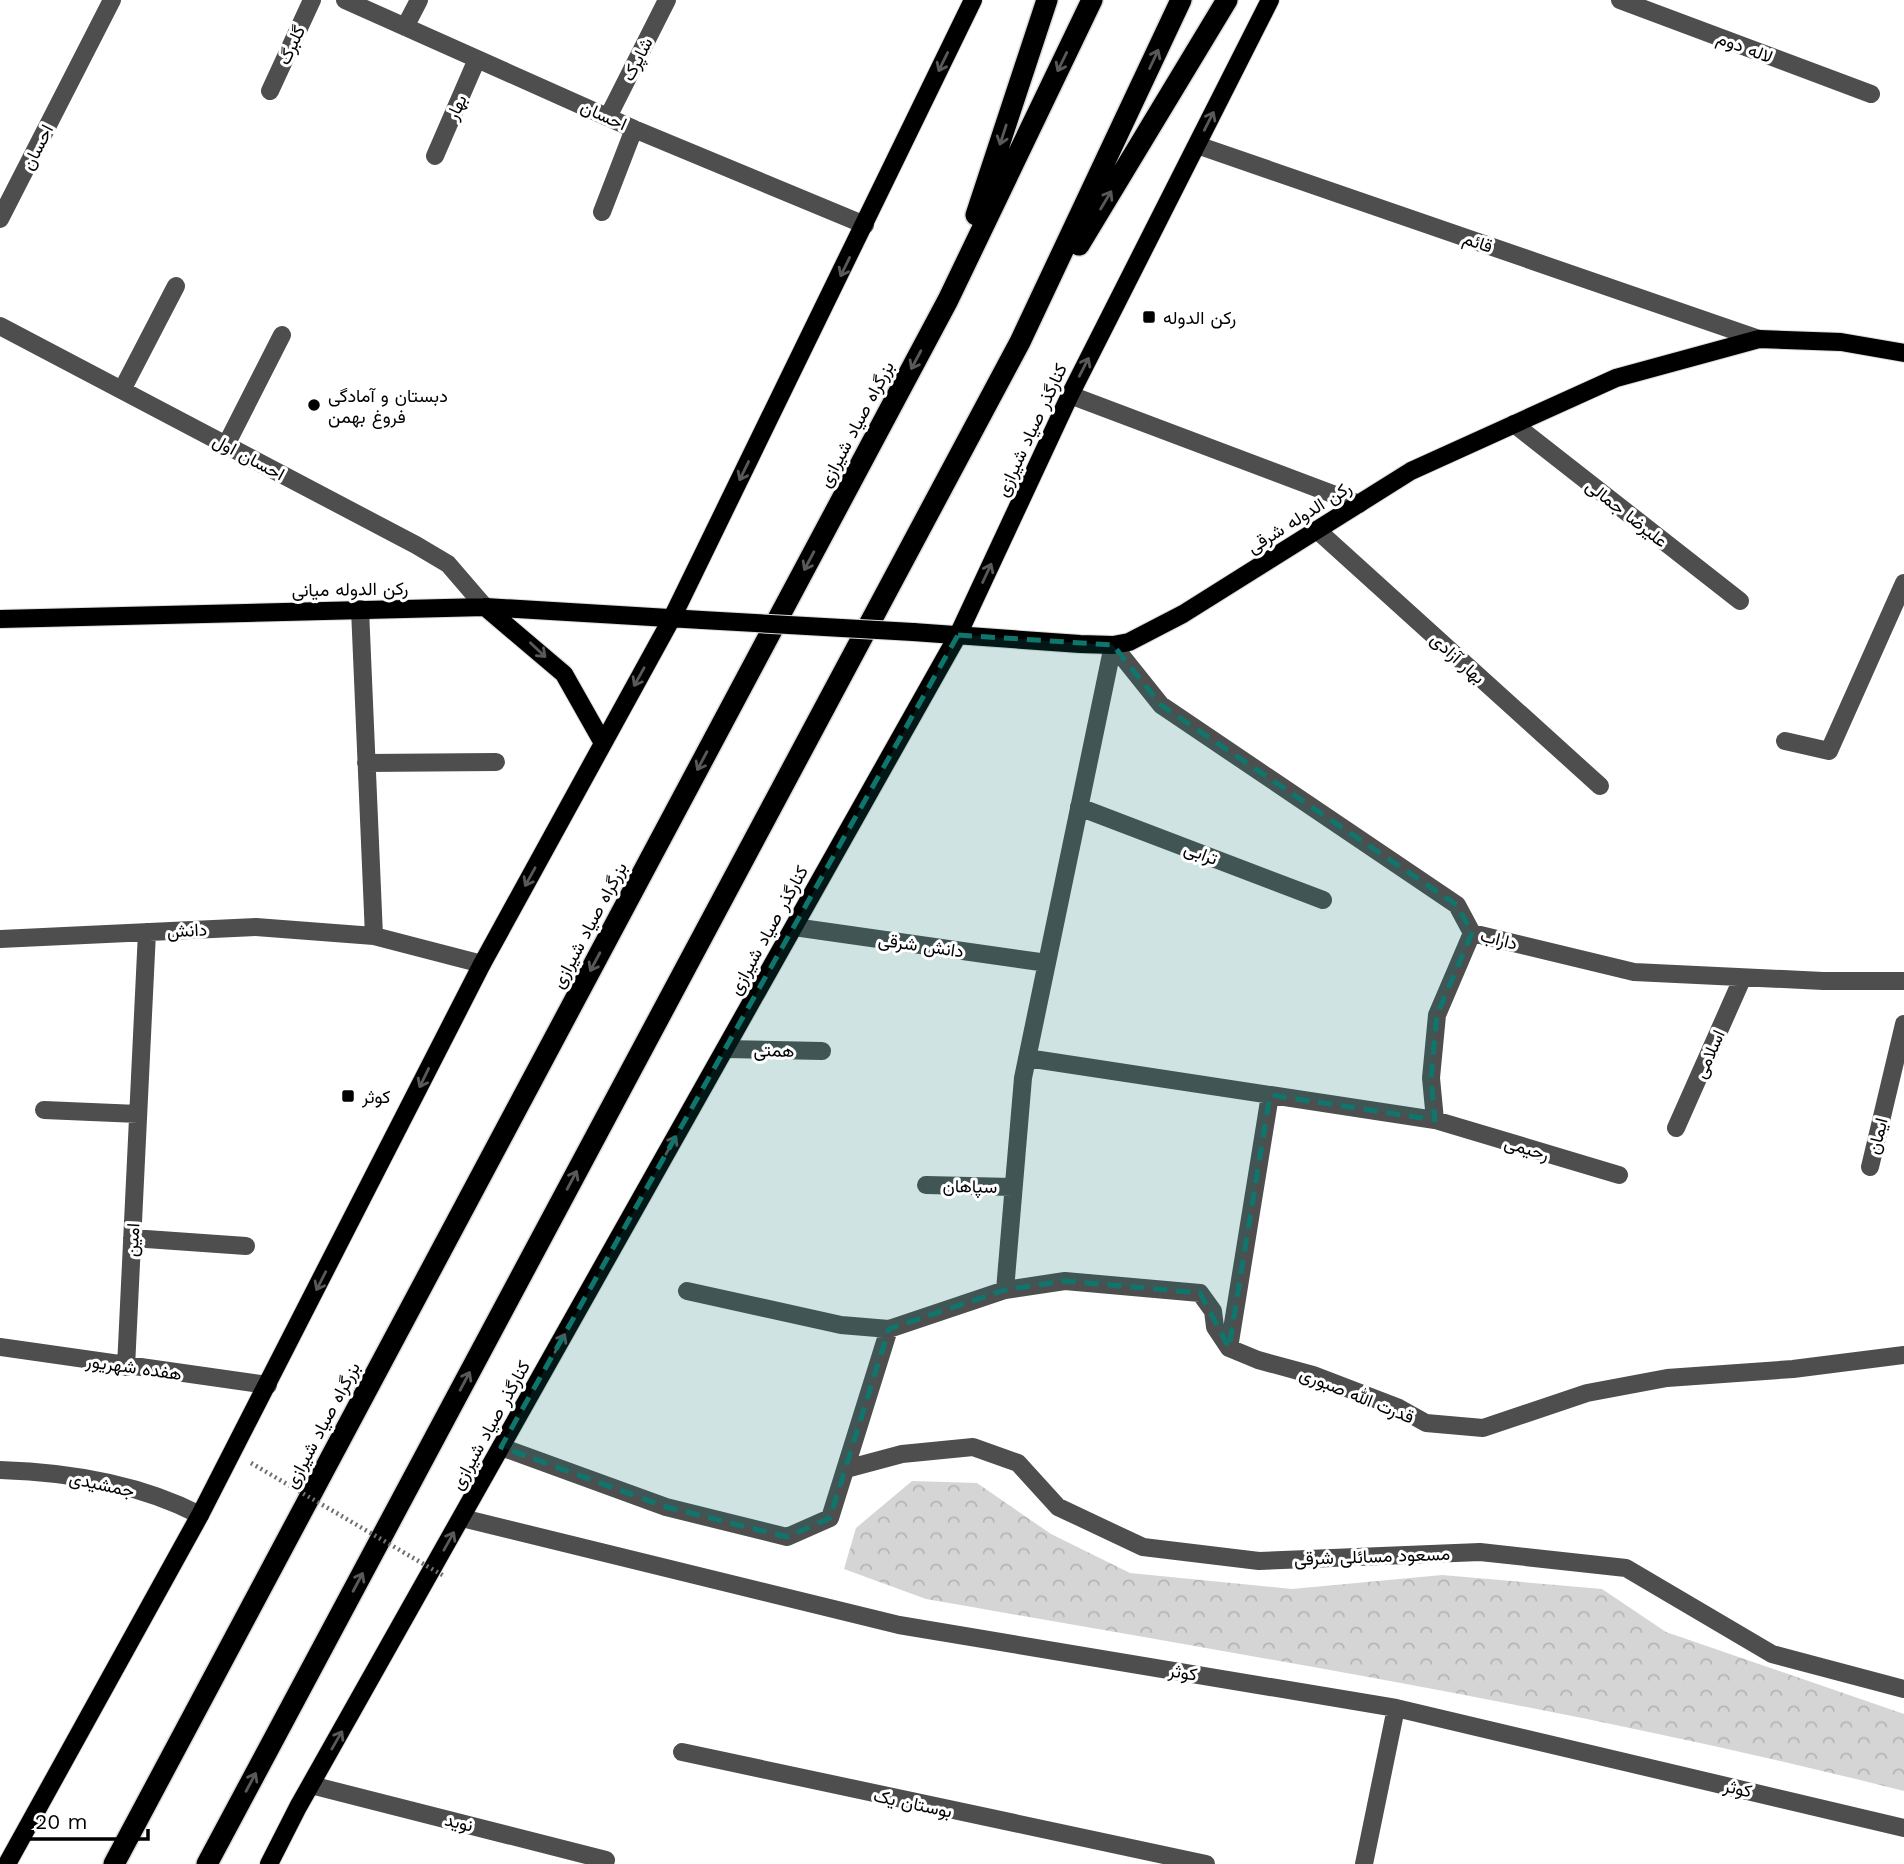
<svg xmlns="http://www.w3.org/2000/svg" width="1904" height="1864" font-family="'Work Sans',Vazirmatn,sans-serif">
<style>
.forest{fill:url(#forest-crowns)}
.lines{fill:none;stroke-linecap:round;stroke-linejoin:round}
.major-casing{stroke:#dbdbdb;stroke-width:20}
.highway-casing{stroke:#dbdbdb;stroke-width:24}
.minor{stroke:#4e4e4e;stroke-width:18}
.major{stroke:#000;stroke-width:18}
.highway{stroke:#000;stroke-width:21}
.major-bridge-casing{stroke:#dbdbdb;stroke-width:20;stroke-linecap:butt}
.path-bridge{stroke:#707070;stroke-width:4.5;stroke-dasharray:2 3.5;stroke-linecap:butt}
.major-bridge{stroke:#000;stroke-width:18}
.oneway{stroke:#595959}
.marked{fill:#0f766e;fill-opacity:0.2;stroke:#0f766e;stroke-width:5;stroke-dasharray:14 9;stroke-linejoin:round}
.poi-dot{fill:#000;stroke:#fff;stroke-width:2.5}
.labels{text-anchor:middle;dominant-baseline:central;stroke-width:6;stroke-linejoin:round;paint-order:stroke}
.street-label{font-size:18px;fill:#000;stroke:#fff}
.poi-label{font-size:18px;fill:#000;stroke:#fff;text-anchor:start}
</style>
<defs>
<pattern id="forest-crowns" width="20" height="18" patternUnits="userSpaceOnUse" patternTransform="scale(1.75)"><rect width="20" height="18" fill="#d5d5d5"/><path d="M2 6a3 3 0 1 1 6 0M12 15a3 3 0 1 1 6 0" fill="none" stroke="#b5b5b5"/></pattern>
</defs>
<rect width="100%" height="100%" fill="#fff"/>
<path class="forest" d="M912,1481L977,1483L1051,1534L1130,1573L1292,1589L1442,1575L1602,1589L1666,1632L1904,1714V1791C1582,1709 1253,1657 926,1599L844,1569L856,1528Z"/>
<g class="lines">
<defs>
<path id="major" d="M485,607L564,674L603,743
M0,619L485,607L702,620
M913,632L1080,644L1113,645L1129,642L1183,614L1411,471L1616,378L1759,339L1841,342L1904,353
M7,1864L200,1515L482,964L672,618L973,0
M269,1864L298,1807L958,635L1070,395L1270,0"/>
<path id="highway" d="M976,215L1047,0
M1079,245L1227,0
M114,1864L948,300L1092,0
M207,1864L1020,342L1181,0"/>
</defs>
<use href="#major" class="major-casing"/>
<use href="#highway" class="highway-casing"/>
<path class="minor" d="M345,0L634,129L865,225
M1620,0L1871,94
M405,27L419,0
M270,91L312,0
M608,117L667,0
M1197,145L1759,339
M435,156L477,59
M602,212L634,129
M0,219L112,0
M0,326L416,545L448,564L485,607
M122,390L176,286
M1070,395L1359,504
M1514,424L1740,601
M226,445L282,335
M1317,530L1600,786
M360,609L374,936
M1113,645L1161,705L1457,905L1472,933L1634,972L1823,981H1904
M1785,741L1829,751L1904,583
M366,763L496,762
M1079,807L1323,900
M794,927L1047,963
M0,939L256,927L374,936L482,964
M725,1049L822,1051
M1027,1058L1435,1120L1431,1078L1437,1015L1472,933
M44,1110L138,1114
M1435,1120L1619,1175
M1676,1128L1742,979
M1870,1167L1904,1024
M926,1185L1013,1187
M132,1238L246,1246
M1005,1290L1023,1078L1113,645
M687,1291L841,1325L889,1329L1005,1290L1065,1281L1200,1293L1213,1311L1215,1327L1229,1348L1258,1360L1313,1375L1399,1408L1426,1423L1483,1428L1587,1393L1667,1378L1793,1369L1904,1355
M0,1347L268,1385
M1229,1348L1270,1095
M126,1367L147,932
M501,1447L666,1507L787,1537L830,1518L889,1329
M846,1469L902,1454L973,1447L1018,1463L1058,1507L1143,1547L1259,1561L1480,1552L1626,1568L1772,1654L1904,1689
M0,1470C67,1472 140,1484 200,1515
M462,1518L899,1625L1396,1708L1904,1828
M682,1752L1206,1864
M311,1785L606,1860
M1364,1864L1396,1708"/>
<use href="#major" class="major"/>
<use href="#highway" class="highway"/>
<defs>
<path id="major-bridge" d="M702,620L913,632"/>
</defs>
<use href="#major-bridge" class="major-bridge-casing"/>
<path class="path-bridge" d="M251,1463L444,1576"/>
<use href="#major-bridge" class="major-bridge"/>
</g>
<defs><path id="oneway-shaft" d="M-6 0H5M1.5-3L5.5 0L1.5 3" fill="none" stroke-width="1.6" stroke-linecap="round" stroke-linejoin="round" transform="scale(1.75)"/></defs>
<g class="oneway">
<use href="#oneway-shaft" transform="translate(1154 59) rotate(-65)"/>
<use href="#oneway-shaft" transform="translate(943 62) rotate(116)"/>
<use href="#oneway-shaft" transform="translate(1062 62) rotate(116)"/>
<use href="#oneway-shaft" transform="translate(1209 121) rotate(-63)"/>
<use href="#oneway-shaft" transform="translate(1003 135) rotate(108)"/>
<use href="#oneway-shaft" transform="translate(1106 200) rotate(-59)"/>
<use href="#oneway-shaft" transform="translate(845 267) rotate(116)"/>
<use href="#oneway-shaft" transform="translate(916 360) rotate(118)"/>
<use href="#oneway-shaft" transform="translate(1084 367) rotate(-63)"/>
<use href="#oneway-shaft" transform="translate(744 471) rotate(116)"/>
<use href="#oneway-shaft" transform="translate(809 561) rotate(118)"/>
<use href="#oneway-shaft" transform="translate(987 573) rotate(-65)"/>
<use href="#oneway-shaft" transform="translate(538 650) rotate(43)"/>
<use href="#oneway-shaft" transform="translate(639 677) rotate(119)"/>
<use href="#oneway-shaft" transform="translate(702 761) rotate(118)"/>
<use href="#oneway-shaft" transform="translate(530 877) rotate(119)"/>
<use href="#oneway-shaft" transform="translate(595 962) rotate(118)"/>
<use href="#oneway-shaft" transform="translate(424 1078) rotate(116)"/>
<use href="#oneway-shaft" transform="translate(671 1145) rotate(-61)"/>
<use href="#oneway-shaft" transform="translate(572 1180) rotate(-62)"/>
<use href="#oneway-shaft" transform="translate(321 1281) rotate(117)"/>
<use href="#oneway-shaft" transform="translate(560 1343) rotate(-61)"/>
<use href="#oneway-shaft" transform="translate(465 1381) rotate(-62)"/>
<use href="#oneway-shaft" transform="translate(449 1541) rotate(-61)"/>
<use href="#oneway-shaft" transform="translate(358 1582) rotate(-62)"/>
<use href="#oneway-shaft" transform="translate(337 1740) rotate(-60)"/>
<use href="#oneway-shaft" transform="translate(251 1782) rotate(-62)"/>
</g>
<path class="marked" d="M958,635L1113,645L1161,705L1457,905L1472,933L1437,1015L1431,1078L1435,1120L1270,1095L1229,1348L1200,1293L1065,1281L1005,1290L889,1329L830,1518L787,1537L666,1507L501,1447Z"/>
<g class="poi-dot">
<rect x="1142" y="310" width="14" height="14" rx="3.5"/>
<circle cx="314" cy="405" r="7"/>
<rect x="341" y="1089" width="14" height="14" rx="3.5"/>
</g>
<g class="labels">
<g class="street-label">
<text transform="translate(291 45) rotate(-65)">گلبرگ</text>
<text transform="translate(1745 47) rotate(21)">لاله دوم</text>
<text transform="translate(637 59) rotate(-63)">شاپرک</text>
<text transform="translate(456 107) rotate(-66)">بهار</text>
<text transform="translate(604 115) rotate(24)">احسان</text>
<text transform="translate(37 147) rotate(-63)">احسان</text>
<text transform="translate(1478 242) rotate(19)">قائم</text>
<text transform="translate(856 424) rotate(-62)">بزرگراه صیاد شیرازی</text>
<text transform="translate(1031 430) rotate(-65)">کنارگذر صیاد شیرازی</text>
<text transform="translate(249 457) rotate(28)">احسان اول</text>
<text transform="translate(1627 513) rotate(38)">علیرضا جمالی</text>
<text transform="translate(1299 517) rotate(-32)">رکن الدوله شرقی</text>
<text transform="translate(350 589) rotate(-1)">رکن الدوله میانی</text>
<text transform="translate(1458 658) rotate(42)">بهار آزادی</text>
<text transform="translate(1201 853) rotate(21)">ترابی</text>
<text transform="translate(589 925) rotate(-62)">بزرگراه صیاد شیرازی</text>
<text transform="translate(187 930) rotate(-3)">دانش</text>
<text transform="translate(768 930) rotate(-61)">کنارگذر صیاد شیرازی</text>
<text transform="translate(1499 939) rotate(14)">داراب</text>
<text transform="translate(921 945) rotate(8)">دانش شرقی</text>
<text transform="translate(774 1050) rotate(1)">همتی</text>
<text transform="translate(1709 1054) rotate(-66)">اسلامی</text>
<text transform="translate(1877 1136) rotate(-76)">ایمان</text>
<text transform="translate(1527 1148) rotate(17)">رحیمی</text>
<text transform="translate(970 1186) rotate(1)">سپاهان</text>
<text transform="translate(132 1240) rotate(-87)">امین</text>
<text transform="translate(134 1367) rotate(8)">هفده شهریور</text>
<text transform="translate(1357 1395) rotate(22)">قدرت الله صبوری</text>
<text transform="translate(322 1425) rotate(-62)">بزرگراه صیاد شیرازی</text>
<text transform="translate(490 1425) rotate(-61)">کنارگذر صیاد شیرازی</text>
<text transform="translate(102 1484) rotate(12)">جمشیدی</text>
<text transform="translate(1372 1556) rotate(-2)">مسعود مسائلی شرقی</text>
<text transform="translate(1183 1672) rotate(9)">کوثر</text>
<text transform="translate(1738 1788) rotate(13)">کوثر</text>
<text transform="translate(913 1803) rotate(12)">بوستان یک</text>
<text transform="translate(459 1822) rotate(14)">نوید</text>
</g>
<g class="poi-label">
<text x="1163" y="317">رکن الدوله</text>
<text x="328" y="395">دبستان و آمادگی<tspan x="328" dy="21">فروغ بهمن</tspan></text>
<text x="362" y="1096">کوثر</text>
</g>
</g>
<path d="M24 1829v10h124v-10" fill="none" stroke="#000000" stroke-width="3.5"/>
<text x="35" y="1829" font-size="21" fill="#000000" stroke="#ffffff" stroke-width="5" paint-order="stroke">20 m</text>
</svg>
